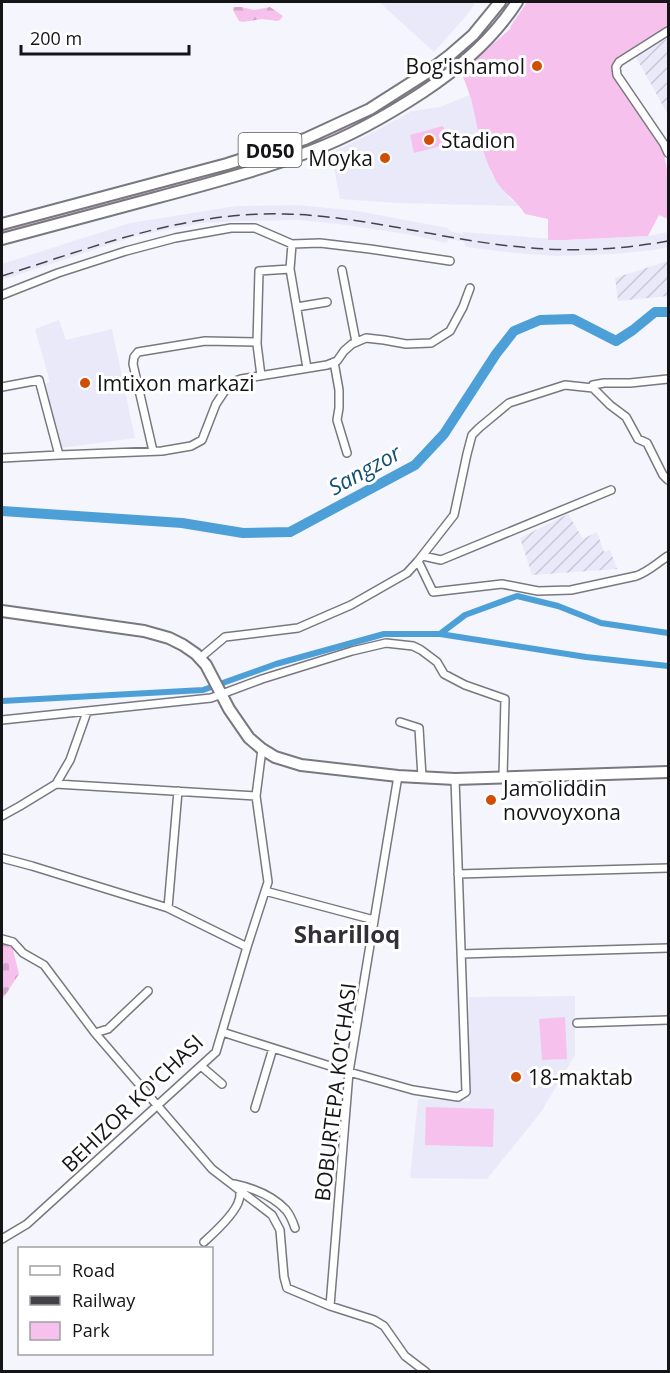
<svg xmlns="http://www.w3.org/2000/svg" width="670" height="1373" font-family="'Open Sans',sans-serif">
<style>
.built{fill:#e9e9f9}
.industrial{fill:url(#industrial-furrows)}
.green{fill:#f6c2ed}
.forest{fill:url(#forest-firs)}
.cemetery{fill:url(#cemetery-stones)}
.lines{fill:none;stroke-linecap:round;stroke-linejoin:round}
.canal{stroke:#4da0d7;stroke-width:6}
.river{stroke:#4da0d7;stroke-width:10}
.minor-casing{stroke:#78787f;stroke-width:10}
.primary-casing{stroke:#78787f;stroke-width:14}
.minor{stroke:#fff;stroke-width:7}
.primary{stroke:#fff;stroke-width:10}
.rail{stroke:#434347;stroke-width:1.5;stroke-dasharray:12 6;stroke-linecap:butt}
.poi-dot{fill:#d14d02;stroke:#fff;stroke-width:2}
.labels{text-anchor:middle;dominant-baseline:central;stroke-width:6;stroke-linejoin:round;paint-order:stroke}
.shield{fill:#fff;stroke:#5b5b5d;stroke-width:1.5}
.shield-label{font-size:20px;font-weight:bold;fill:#151518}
.poi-label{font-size:21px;fill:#151518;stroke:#fff;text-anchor:start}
.street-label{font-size:21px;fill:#151518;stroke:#fff}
.water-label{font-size:22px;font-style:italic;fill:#115075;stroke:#fff}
.quarter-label{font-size:24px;font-weight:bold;fill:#303036;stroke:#fff}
</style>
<defs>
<pattern id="industrial-furrows" width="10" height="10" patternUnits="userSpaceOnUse" patternTransform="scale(1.5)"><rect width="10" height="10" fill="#e9e9f9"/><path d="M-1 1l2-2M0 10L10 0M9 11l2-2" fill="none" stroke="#c7c7d5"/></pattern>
<pattern id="forest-firs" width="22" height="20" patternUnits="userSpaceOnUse" patternTransform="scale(1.5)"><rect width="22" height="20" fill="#f6c2ed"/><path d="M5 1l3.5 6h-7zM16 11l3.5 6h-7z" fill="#d2a6ca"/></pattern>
<pattern id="cemetery-stones" width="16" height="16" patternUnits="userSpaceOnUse" patternTransform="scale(1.5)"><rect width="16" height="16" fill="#f6c2ed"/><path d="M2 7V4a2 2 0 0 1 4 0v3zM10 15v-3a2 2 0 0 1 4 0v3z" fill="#d2a6ca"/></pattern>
</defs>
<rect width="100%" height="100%" fill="#f5f5fe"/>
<path class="built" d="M379,2H476L467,15L434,52Z
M470,95L482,146L492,175L511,200L520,206L396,203L340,199L331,153L368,135L412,111L440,107Z
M298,205L357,211L448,228L449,231L463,234V232L565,240L648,236L668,232V247L654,250L614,254L556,256L514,253L466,247L464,242L449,239L446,243L413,235L339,224L298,220L241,221L202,223L136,236L2,280V264L130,223L237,206Z
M59,320L66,340L112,329L135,438L61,448L42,385L50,382L35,329Z
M575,996V1055L541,1112L487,1179L410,1178L418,1099L470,1101L469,997Z"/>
<path class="industrial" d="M668,38V115L636,57Z
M668,261V296L618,301L615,278Z
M568,514L583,539L597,532L604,552L610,550L617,569L532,575L520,538Z"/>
<path class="green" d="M527,2H668V29L613,66L662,144L668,175V219L659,215L648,236L565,240H548V219L525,214C516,199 501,193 493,175C481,152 477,124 471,99C468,90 465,81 461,72L511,28L510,27Z
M443,126L448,144L414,153L410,135Z
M565,1017L567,1059L542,1060L539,1019Z
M426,1107L494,1109L493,1147L425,1145Z"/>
<path class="forest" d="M507,2H512L479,43L434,81L376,116L310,148L236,171L235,170L236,167C260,160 284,153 307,144C319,139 332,132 344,126C407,97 467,59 507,2Z
M233,7H242L254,10L270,7L283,16L280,20L277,21L262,19L243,22L239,21L233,10Z
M217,172L219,173L218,176L2,234V229Z"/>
<path class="cemetery" d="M2,943L12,946L19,974L2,1000Z"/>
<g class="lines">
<path class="canal" d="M440,634L465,615L517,596L558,606L601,623L668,633
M2,701L203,690L276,664L384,634H440L586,657L668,666"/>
<path class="river" d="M2,511L182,523L243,533L290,532L415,465L444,434L496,354L514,331L540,320L573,319L616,341L633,330L655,312H668"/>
<defs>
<path id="minor" d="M668,31L619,62L616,67L617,75L664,144L668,153
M290,269L292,244
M342,270L356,342
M2,295L58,273L126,251L175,238L231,228H255L292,244L320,243L370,249L450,261
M297,307L327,302
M334,362L339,390V408L337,420L347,453
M261,376L257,344L259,271L290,269L307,368
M2,387L39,380L59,455L162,451L191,446L202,440L216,404L230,383L241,379L327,365L337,361L344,351L352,344L366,338L384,340L406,344L431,343L450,331L463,307L470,288
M593,388L610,405L626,417L638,439L647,443L663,475L668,480
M593,388V385L604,383H630L668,379
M153,451L133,364L134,357L138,352L205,341L257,342
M2,458L59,455
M423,556L441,560L611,490
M418,561L433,592L502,584L538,591L571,590L636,576C648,572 657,563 668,556
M200,658L225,637L298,628L351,605L407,573L418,561L454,515L467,454L472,435L479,428L509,403L565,385L593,388
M2,720L211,698L262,679L352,651L386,643L413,646L421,650L437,662L444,674L465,685L505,699L503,777
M400,722L419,728L422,777
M56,784L256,796
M2,816L20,806L56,784L70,760L87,712
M2,858L32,866L168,908L247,947
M458,874L668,868
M265,891L374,920
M168,908L178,791
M2,939L13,942L23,953L44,965L95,1033L212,1169L272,1215L280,1230L284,1277L287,1288L330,1306L374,1320L384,1326L405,1356L426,1372
M461,954L668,948
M577,1023L668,1020
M222,1032L349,1072L413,1090L458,1097L466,1092L455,779
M95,1033L108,1029L148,991
M201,1066L222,1084
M255,1108L273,1048
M234,1184C253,1188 273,1196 286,1210C290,1215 293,1222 295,1228
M2,1239L27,1224L216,1052L247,947L268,882L256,796L262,749
M204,1242C214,1233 236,1213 239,1200C240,1198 240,1192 240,1190
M330,1306L349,1072L398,776"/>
<path id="primary" d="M2,224L227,164L305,139L370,109L425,74L450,55L473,35L500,2
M2,239C53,225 104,212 155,198C208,184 260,170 311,151C351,136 388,115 423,92C461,67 493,39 517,2
M2,611L144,631L169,638L183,645L196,654L206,665L229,709L249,738L262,749L275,757L301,765L398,776L455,779L668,772"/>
</defs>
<use href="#minor" class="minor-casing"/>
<use href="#primary" class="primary-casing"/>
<use href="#minor" class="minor"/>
<use href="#primary" class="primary"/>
<path class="rail" d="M2,276C93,247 187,211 285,214C368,216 449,242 532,248C578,252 624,249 668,241"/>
</g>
<g class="poi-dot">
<circle cx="537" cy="66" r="6"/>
<circle cx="429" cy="140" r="6"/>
<circle cx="385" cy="158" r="6"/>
<circle cx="85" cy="383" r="6"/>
<circle cx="491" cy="800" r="6"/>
<circle cx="516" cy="1077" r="6"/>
</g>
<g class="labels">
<rect class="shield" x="238.5" y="133" width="63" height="34" rx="4.5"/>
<g class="shield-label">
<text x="270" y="150">D050</text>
</g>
<g class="poi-label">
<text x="525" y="66" text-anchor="end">Bog'ishamol</text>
<text x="441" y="140">Stadion</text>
<text x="373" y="158" text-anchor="end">Moyka</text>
<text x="97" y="383">Imtixon markazi</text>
<text x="503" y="788">Jamoliddin<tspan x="503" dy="24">novvoyxona</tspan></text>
<text x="528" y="1077">18-maktab</text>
</g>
<g class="street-label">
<text transform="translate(335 1092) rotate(-83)">BOBURTEPA KO'CHASI</text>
<text transform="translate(132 1103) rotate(-44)">BEHIZOR KO'CHASI</text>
</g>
<g class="water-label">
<text transform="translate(364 469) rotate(-29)">Sangzor</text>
</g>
<g class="quarter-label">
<text x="347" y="933">Sharilloq</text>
</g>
</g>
<rect width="670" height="1373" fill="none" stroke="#151518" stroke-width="6"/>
<rect x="18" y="1247" width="195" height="108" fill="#ffffff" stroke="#a1a1a3" stroke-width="1.5"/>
<rect x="30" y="1266" width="30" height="9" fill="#ffffff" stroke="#a1a1a3" stroke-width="1.5"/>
<text x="72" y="1277" font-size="18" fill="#151518">Road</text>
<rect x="30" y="1296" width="30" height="9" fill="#434347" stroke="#a1a1a3" stroke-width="1.5"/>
<text x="72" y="1307" font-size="18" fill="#151518">Railway</text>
<rect x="30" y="1322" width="30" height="18" fill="#f6c2ed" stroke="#a1a1a3" stroke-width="1.5"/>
<text x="72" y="1337" font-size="18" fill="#151518">Park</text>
<path d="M21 45v9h168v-9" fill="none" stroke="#151518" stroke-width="3"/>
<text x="30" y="45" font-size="18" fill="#151518" stroke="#ffffff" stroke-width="4.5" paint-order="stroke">200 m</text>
</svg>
